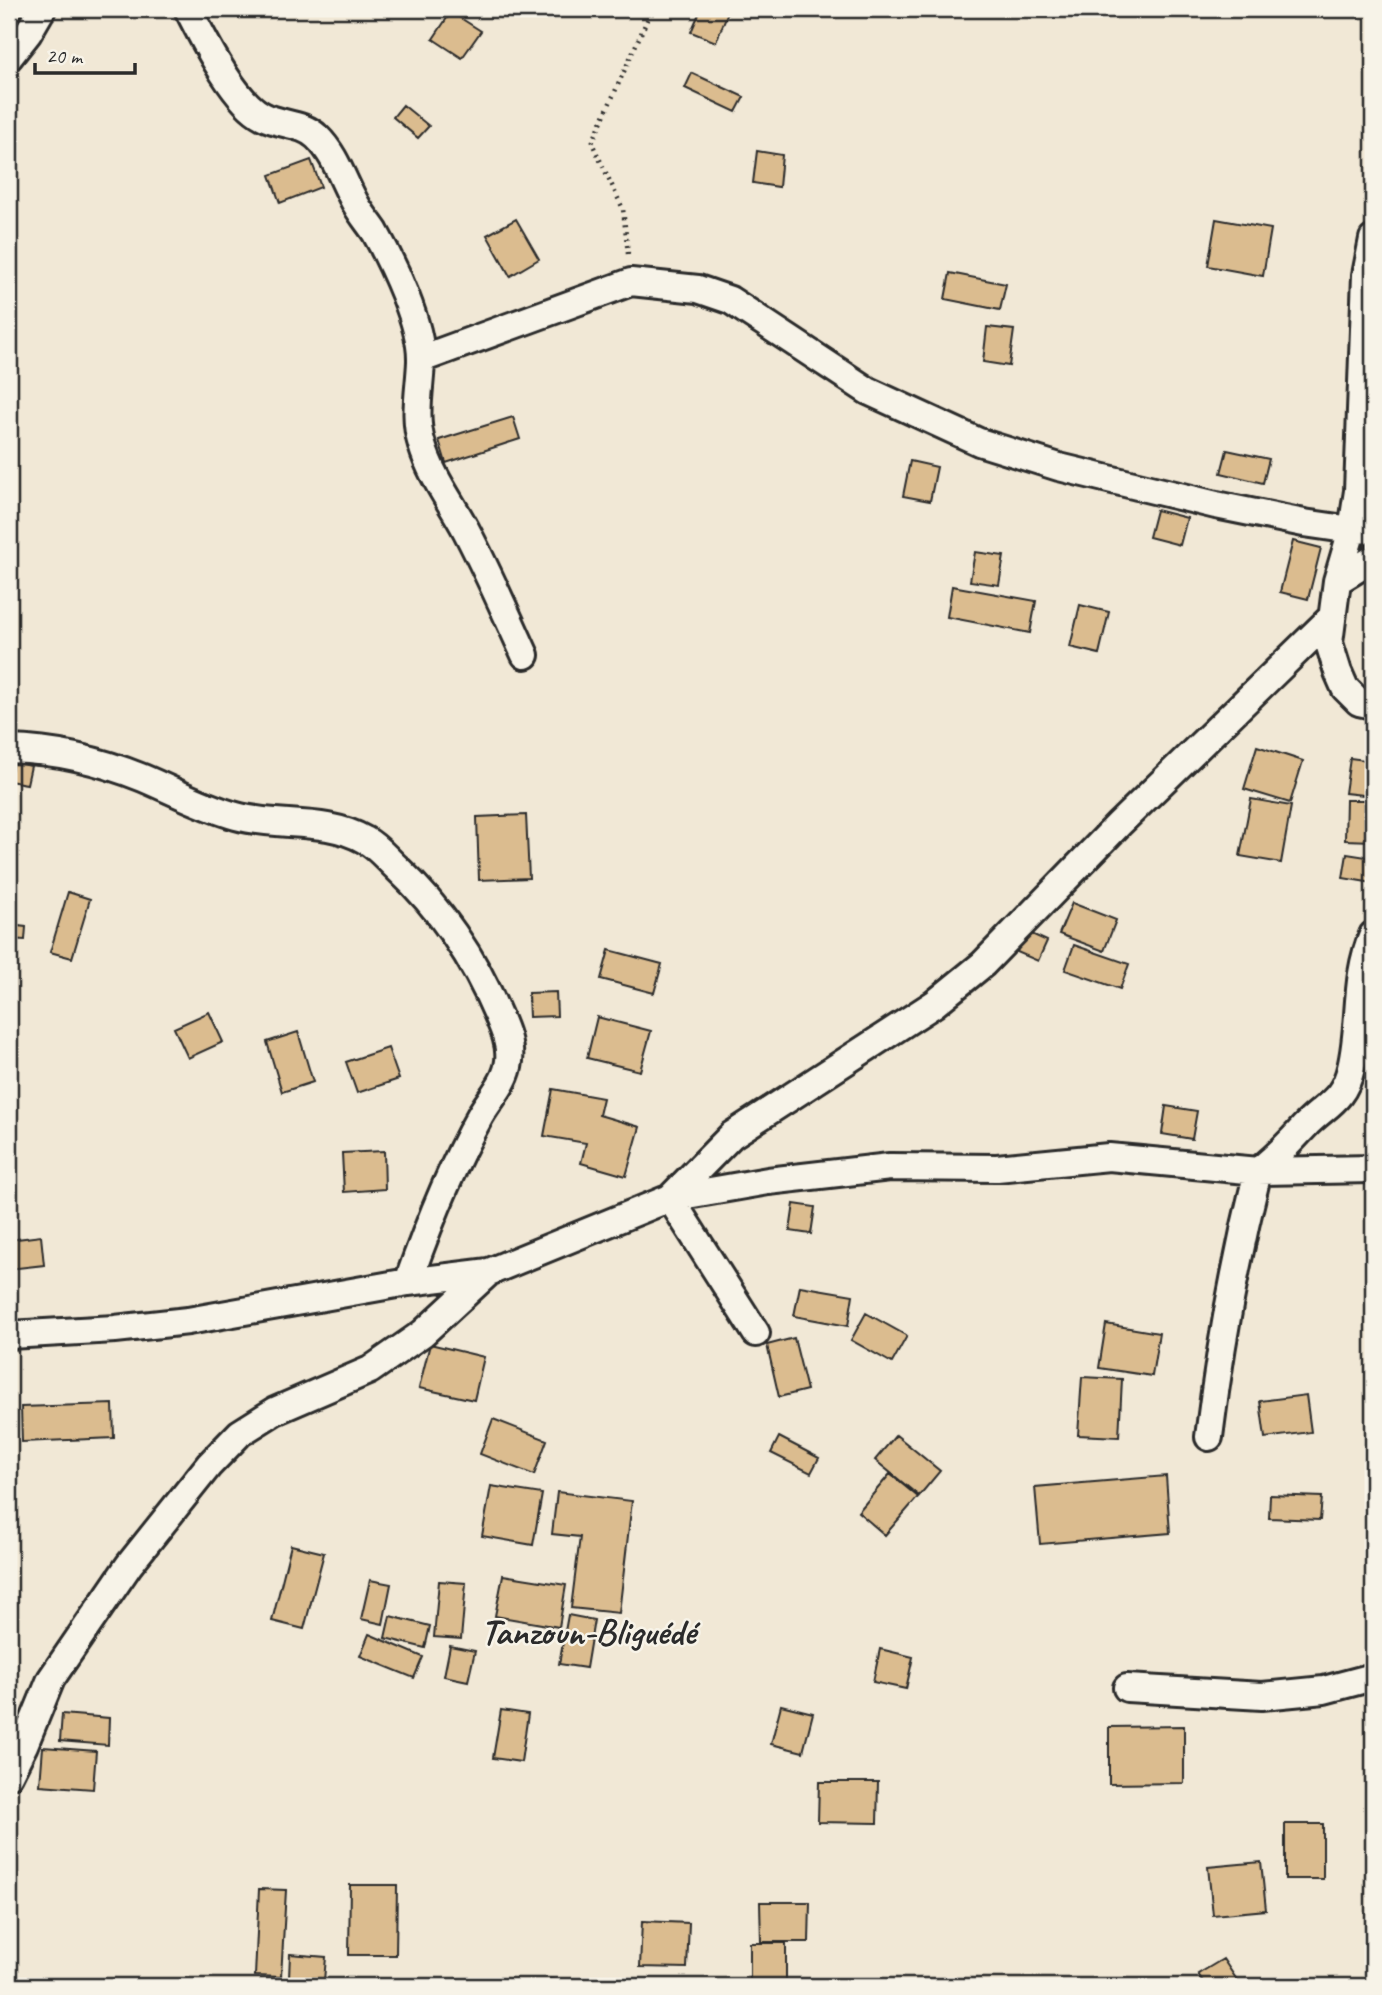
<svg xmlns="http://www.w3.org/2000/svg" width="1382" height="1995" font-family="Caveat,sans-serif">
<style>
.building{fill:#dbbc8f;stroke:#2b2b2b;stroke-width:2}
.lines{fill:none;stroke-linecap:round;stroke-linejoin:round}
.minor-casing{stroke:#2b2b2b;stroke-width:32}
.path{stroke:#2b2b2b;stroke-width:4.5;stroke-dasharray:2 5;stroke-linecap:butt}
.minor{stroke:#f7f3e8;stroke-width:26}
.labels{text-anchor:middle;dominant-baseline:central;stroke-width:5;stroke-linejoin:round;paint-order:stroke}
.quarter-label{font-size:37px;font-weight:bold;fill:#2b2b2b;stroke:#f7f3e8}
</style>
<rect width="100%" height="100%" fill="#f1e8d6"/>
<filter id="ink" filterUnits="userSpaceOnUse"><feTurbulence type="fractalNoise" baseFrequency=".0143" numOctaves="2"/><feDisplacementMap in="SourceGraphic" scale="14" xChannelSelector="R" yChannelSelector="G"/><feConvolveMatrix kernelMatrix="1 2 1 2 8 2 1 2 1" color-interpolation-filters="sRGB"/></filter>
<g filter="url(#ink)">
<path class="building" d="M701,9H729L716,42L691,32Z
M451,12L481,31L462,58L433,39Z
M692,73L744,97L736,112L685,88Z
M403,105L429,126L418,138L393,117Z
M757,151L782,155L779,187L753,183Z
M311,160L321,187L280,203L270,175Z
M516,219L539,259L510,276L487,235Z
M1216,219L1271,229L1263,276L1208,266Z
M950,273L1006,284L1000,310L945,299Z
M987,327L1014,330L1009,366L983,362Z
M513,417L520,439L446,463L439,440Z
M1227,450L1269,459L1263,483L1221,473Z
M910,461L937,467L930,501L903,496Z
M1156,510L1187,518L1180,545L1149,537Z
M1293,541L1321,548L1308,599L1280,592Z
M975,552L1004,556L999,585L970,581Z
M952,586L1036,601L1030,633L947,617Z
M1080,605L1109,612L1099,654L1070,647Z
M1257,746L1303,761L1290,803L1244,789Z
M1350,758L1373,761L1372,796L1345,793Z
M13,762L31,766L27,784L9,781Z
M1251,799L1291,806L1281,863L1240,856Z
M1346,800H1373V841L1345,840Z
M526,815L529,878L479,880L477,817Z
M1347,854L1373,858V883L1343,878Z
M68,892L90,899L72,958L50,952Z
M1072,903L1116,920L1104,951L1059,934Z
M9,925L26,927L25,940L9,939Z
M1025,931L1047,941L1038,961L1017,952Z
M1074,945L1129,964L1120,989L1065,970Z
M609,950L662,964L654,993L601,979Z
M556,992L557,1016L529,1017L528,993Z
M209,1012L223,1042L188,1058L174,1028Z
M597,1017L651,1031L640,1071L587,1058Z
M298,1032L313,1082L282,1092L267,1042Z
M388,1048L399,1079L357,1093L346,1062Z
M553,1089L603,1098L599,1115L640,1127L626,1176L581,1163L586,1143L544,1136Z
M1166,1106L1197,1111L1192,1139L1162,1134Z
M384,1151L385,1189L344,1192L342,1153Z
M794,1204L815,1207L811,1234L790,1231Z
M41,1236L44,1265L9,1269V1240Z
M800,1286L853,1295L848,1326L794,1316Z
M866,1313L907,1336L892,1363L851,1340Z
M1106,1324L1159,1333L1152,1376L1099,1368Z
M794,1338L807,1390L779,1397L767,1345Z
M430,1344L484,1357L474,1400L419,1388Z
M1082,1377L1122,1379L1119,1437L1078,1435Z
M1306,1395L1311,1432L1265,1438L1260,1401Z
M113,1404L114,1438L22,1442L21,1407Z
M493,1419L547,1440L534,1475L480,1454Z
M896,1435L940,1471L919,1496L875,1460Z
M779,1437L819,1458L811,1473L771,1453Z
M890,1474L918,1497L885,1535L858,1512Z
M1166,1476L1170,1533L1040,1544L1035,1487Z
M491,1486L542,1494L533,1545L482,1536Z
M557,1492L632,1501L619,1613L571,1608L580,1537L552,1534Z
M1270,1495L1322,1497L1320,1520L1269,1518Z
M291,1545L324,1553L304,1629L272,1621Z
M503,1575L566,1585L559,1627L495,1616Z
M370,1580L391,1584L383,1624L361,1619Z
M439,1581L466,1583L461,1639L434,1637Z
M568,1615L594,1620L586,1668L559,1664Z
M390,1616L430,1626L425,1648L385,1638Z
M369,1634L423,1657L414,1678L360,1656Z
M450,1646L475,1651L468,1681L444,1676Z
M880,1649L913,1657L906,1689L873,1682Z
M781,1705L813,1713L803,1752L771,1744Z
M501,1710L528,1714L521,1762L493,1758Z
M62,1714L109,1718L108,1745L60,1741Z
M1184,1726V1783L1109,1784V1727Z
M43,1747L96,1751L93,1789L40,1785Z
M819,1782H878L877,1823L818,1822Z
M1285,1824H1323V1879H1285Z
M1261,1862L1266,1910L1213,1915L1208,1867Z
M350,1885H397L396,1955H349Z
M259,1889L286,1890L281,1977L255,1976Z
M760,1902H810L809,1942H761Z
M642,1921L689,1923L687,1968L640,1967Z
M750,1943H786V1986H750Z
M290,1954L326,1957L324,1981L289,1978Z
M1223,1959L1241,1986H1206L1198,1974Z
M550,1979L595,1986H549Z"/>
<g class="lines">
<defs>
<path id="minor" d="M188,9C203,38 234,102 263,116C280,125 303,123 317,137C336,155 344,184 357,206C362,215 369,223 375,232C393,264 422,325 421,361C420,389 413,417 422,445C431,476 451,502 466,530C487,570 506,613 525,655
M9,57L28,33L42,9
M421,359L631,282L698,289L730,300L868,391L979,442L1059,467L1216,505L1304,523L1352,530L1373,529
M1373,559L1337,581L1329,643L1338,672L1345,688L1359,702L1373,705
M1337,581L1352,530L1358,491L1366,275L1373,239
M9,749C54,750 101,761 143,778C174,791 203,807 236,816C278,828 325,817 365,840C377,846 387,859 397,868C442,910 474,958 498,1015C504,1029 511,1045 509,1061C507,1082 490,1098 480,1116C450,1169 428,1225 408,1282
M756,1333L670,1198L732,1135L934,1004L983,964L1119,824L1332,617
M9,1335L115,1329L188,1321L408,1282L489,1272L670,1198L768,1181L890,1167L997,1168L1109,1157L1258,1171L1373,1169
M1209,1437C1220,1347 1236,1259 1258,1171C1276,1158 1290,1142 1305,1126C1326,1104 1343,1102 1351,1068C1362,1023 1354,978 1373,935
M1127,1688L1262,1696L1324,1690L1373,1677
M9,1775L24,1745L51,1679L129,1565L209,1465L240,1433L275,1411L370,1370L423,1333L489,1272"/>
</defs>
<use href="#minor" class="minor-casing"/>
<path class="path" d="M628,254L623,209L592,143L652,9"/>
<use href="#minor" class="minor"/>
</g>
</g>
<g class="labels">
<g class="quarter-label">
<text x="588" y="1631">Tanzoun-Bliguédé</text>
</g>
</g>
<rect width="1382" height="1995" fill="none" stroke="#f7f3e8" stroke-width="35"/>
<rect x="18" y="18" width="1347" height="1960" fill="none" stroke="#2b2b2b" stroke-width="2.5" filter="url(#ink)"/>
<path d="M35 63v10h100v-10" fill="none" stroke="#2b2b2b" stroke-width="3.5"/>
<text x="46" y="63" font-size="21" fill="#2b2b2b" stroke="#f7f3e8" stroke-width="5" paint-order="stroke">20 m</text>
</svg>
